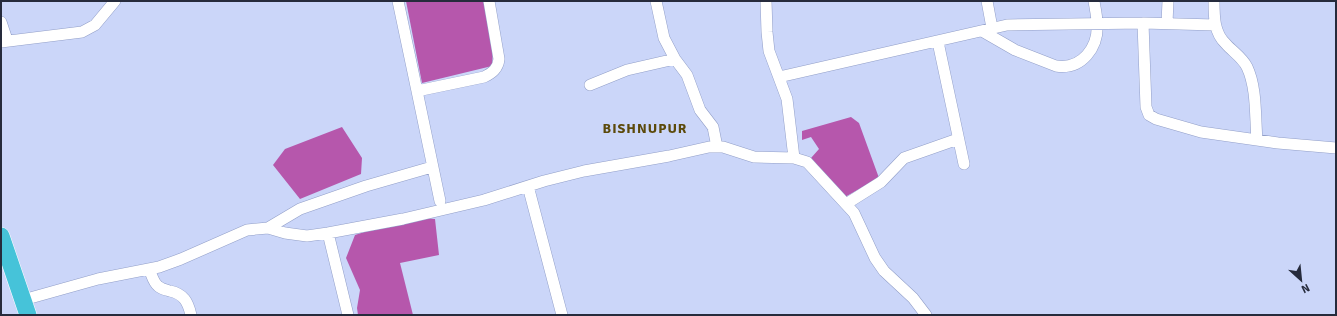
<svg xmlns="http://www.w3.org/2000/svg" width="1337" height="316" font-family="Signika,sans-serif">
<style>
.water{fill:#b657ac}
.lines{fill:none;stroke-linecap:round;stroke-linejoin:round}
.minor-casing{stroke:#929fc8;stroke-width:12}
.highway-casing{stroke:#fff;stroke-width:18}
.minor{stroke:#fff;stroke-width:11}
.highway{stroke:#46c3d9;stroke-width:17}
.labels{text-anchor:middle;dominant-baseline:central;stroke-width:4;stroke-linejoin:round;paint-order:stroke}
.district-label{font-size:14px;font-weight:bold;letter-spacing:1px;fill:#5c4a0b;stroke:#cbd6f9}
</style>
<rect width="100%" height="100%" fill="#cbd6f9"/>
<path class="water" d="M406,1H487L494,37L492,66L422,83Z
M851,117L859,123L879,178L845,197L811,158L819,149L811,137L802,140V131Z
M342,127L362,158L361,174L300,199L273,165L285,149Z
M411,217L435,219L439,255L400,263L413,315H358L357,308L360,290L346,258L355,235Z"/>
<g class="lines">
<defs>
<path id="minor" d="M398,1L417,91
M656,1L664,38L675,59L687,75L700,110L713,127L717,147
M766,1L767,32L769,51L787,99L794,158
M987,1L992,28
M1214,1C1214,17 1214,33 1226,44C1233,52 1242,57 1247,67C1257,88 1255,117 1257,140
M1,22L7,40
M1143,23L1146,107L1149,115L1156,119L1201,132L1278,143L1336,148
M1167,23L1168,1
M982,31L1015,50L1056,66C1082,70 1099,47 1097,23C1097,16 1095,8 1094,1
M1,42L82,32L95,25L115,1
M938,42L964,164
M779,77L1007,25L1143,23L1215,25
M590,85L627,70L675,59
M528,186L562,315
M440,201L417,91L484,77C492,73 498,69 499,59L489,1
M846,204L881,182L904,158L958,139
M268,228L300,209L366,186L432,167
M328,233L348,315
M149,269C152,275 153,282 158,286C161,289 166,290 170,291C184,294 188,302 191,315
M23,300L98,279L159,267L181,259L247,230L268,228L285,233L307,236L328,233L403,219L484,200L544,181L584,171L669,156L709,147H723L754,157L794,158L807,162L854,213L875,258L884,271L913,298L926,315"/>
<path id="highway" d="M1,236L28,315"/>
</defs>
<use href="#minor" class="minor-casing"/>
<use href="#highway" class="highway-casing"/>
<use href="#minor" class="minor"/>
<use href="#highway" class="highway"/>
</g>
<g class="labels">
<g class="district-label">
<text x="645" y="128">BISHNUPUR</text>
</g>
</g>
<rect width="1337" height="316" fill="none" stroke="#262b3c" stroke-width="4"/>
<g transform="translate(1301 280) rotate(153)" stroke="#cbd6f9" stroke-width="3" paint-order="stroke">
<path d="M0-3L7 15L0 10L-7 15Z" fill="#262b3c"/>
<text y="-6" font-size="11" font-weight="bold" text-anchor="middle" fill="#262b3c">N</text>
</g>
</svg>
